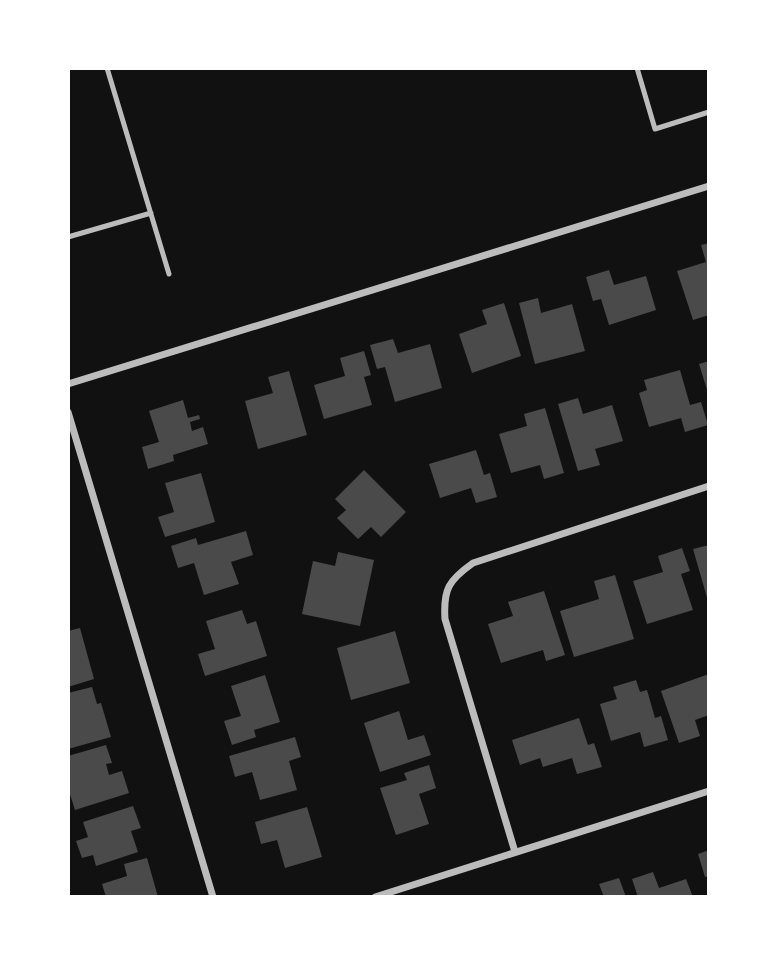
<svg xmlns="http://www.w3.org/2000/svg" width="777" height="965" font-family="Figtree,sans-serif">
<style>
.building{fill:#4a4a4a}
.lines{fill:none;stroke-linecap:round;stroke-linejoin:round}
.service{stroke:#bcbcbc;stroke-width:5}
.minor{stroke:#bcbcbc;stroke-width:7}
</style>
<rect width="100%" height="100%" fill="#111"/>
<path class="building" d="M709,243V315L693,320L677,271L706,262L701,245Z
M609,270L614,285L646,276L656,310L609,325L601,299L593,301L586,277Z
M538,298L541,313L572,304L585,351L535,364L519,303Z
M504,303L521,356L472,373L459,334L487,324L482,310Z
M393,339L398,353L430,344L442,388L395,402L385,367L377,369L370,345Z
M364,351L371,375L364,377L372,405L324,419L314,385L345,376L340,358Z
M709,361V393H708L699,364Z
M680,370L690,405L701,402L708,425L685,432L681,418L649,427L639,393L647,390L644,380Z
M289,371L307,435L258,449L245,401L273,393L268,377Z
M578,398L583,414L612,405L623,441L595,449L600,465L578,471L558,404Z
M183,400L188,418L199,415L200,419L190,422L192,431L203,427L208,444L173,455L174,461L148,469L142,447L159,442L149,411Z
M545,408L564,473L544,479L540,465L511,473L499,434L527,426L524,414Z
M476,450L484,475L490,473L497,497L476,503L471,488L440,498L429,464Z
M364,470L406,512L381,537L371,527L358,539L337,518L346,510L335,499Z
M201,473L215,522L165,537L158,517L174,512L165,483Z
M246,531L253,555L231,562L239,584L204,595L194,563L178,568L171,546L196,538L198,545Z
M709,545V601H708L693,549Z
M682,548L690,571L681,574L693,610L647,624L633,581L663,572L658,556Z
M338,552L374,560L360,626L302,614L313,561L335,566Z
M615,575L634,639L574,657L560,611L599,599L594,581Z
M544,591L565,655L546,661L543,650L501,663L488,624L513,616L508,602Z
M242,610L247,624L256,621L267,656L205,676L198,654L215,649L206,621Z
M80,628L94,679L68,687V631Z
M395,631L410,683L351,700L337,648Z
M709,674V715L695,720L700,736L679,743L661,691Z
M265,675L280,722L254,730L256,737L232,745L224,721L241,716L231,686Z
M636,680L640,692L647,690L655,718L661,716L668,740L644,747L640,732L611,741L600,704L617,699L613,687Z
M92,687L97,704L101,703L111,737L68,749V693Z
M399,711L408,740L424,735L431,755L380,772L364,723Z
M579,718L588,745L594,743L602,767L577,774L572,758L543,767L540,758L520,765L512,740Z
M295,737L301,757L289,761L297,790L260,800L252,772L235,777L229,756Z
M106,745L112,763L106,764L109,775L122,771L129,793L75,810L68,788V756Z
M429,765L436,788L419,794L429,824L396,835L380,788L407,780L404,773Z
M133,806L141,828L131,831L138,852L96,866L93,855L82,858L76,841L88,837L83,822Z
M307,807L322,857L285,868L277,840L261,844L255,822Z
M709,850V876L705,877L698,854Z
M147,858L158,897H106L102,884L127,876L124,864Z
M653,872L659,888L686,879L693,897H638L632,879Z
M619,878L626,897H604L599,884Z"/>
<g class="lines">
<path class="service" d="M107,68L169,274
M637,68L655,129L709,112
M68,237L151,213"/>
<path class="minor" d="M68,384L709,186
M68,412L213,897
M515,852L445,619C443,589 449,580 473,563L709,486
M375,897L709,791"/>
</g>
<rect width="777" height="965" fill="none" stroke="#ffffff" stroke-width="140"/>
</svg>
